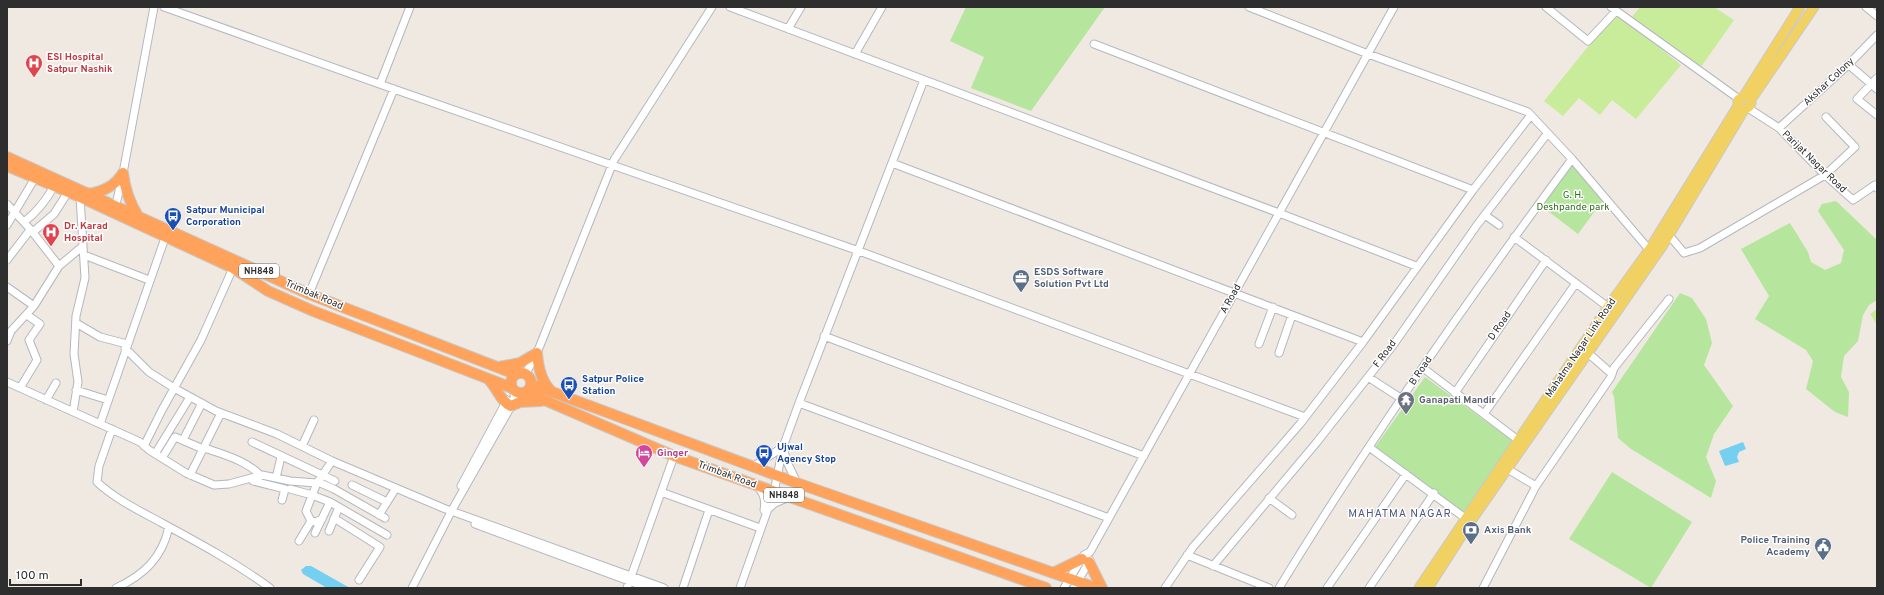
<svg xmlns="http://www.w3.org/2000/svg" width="1884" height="595" font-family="Overpass,sans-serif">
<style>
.green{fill:#b6e59e}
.pitch{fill:#c9ec9a}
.water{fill:#75cff0}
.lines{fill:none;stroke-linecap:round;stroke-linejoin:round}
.minor-casing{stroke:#b4b7c1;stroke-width:9}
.major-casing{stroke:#c9c9c9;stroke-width:11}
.highway-casing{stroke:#c9c9c9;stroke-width:12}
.minor{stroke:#fff;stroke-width:7}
.major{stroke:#f2d163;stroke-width:9}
.highway{stroke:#ffa35c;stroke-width:10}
.labels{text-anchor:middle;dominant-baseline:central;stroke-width:3;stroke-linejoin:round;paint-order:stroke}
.shield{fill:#fff;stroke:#6d6d6d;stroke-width:1}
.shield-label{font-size:9px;font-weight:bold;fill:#2e2e2e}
.health-label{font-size:10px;font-weight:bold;fill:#be3a42;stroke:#fff;text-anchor:start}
.street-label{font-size:10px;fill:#2e2e2e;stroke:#fff}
.park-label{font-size:10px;fill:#2c6e1b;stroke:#fff}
.transit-label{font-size:10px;font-weight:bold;fill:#164399;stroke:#fff;text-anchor:start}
.service-label{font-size:10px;font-weight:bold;fill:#4e5e75;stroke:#fff;text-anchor:start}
.worship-label{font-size:10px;font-weight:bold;fill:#5b616d;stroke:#fff;text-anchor:start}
.hotel-label{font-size:10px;font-weight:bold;fill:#b23c85;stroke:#fff;text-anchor:start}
.neighbourhood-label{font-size:11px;letter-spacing:1px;fill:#4d5680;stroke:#fff}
</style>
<rect width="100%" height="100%" fill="#efe9e1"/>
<path class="green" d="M966,7H1105L1031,111L971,88L984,57L950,41Z
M1572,164L1603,200L1578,234L1540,205Z
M1836,201L1877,240V300L1869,305L1863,315L1858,341L1844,356L1841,377L1849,392L1848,417L1835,412L1806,389L1813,361L1806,350L1755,319L1769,296L1741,249L1790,223L1808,252L1811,262L1825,270L1841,263L1844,250L1818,211L1822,204Z
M1680,293L1692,298L1706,319L1712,343L1704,365L1733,406L1714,434L1706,457L1716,481L1711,498L1631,449L1618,438L1614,397L1612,392Z
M1425,377L1513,441L1465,513L1375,447Z
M1612,472L1692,522L1651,588L1569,539Z"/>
<path class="pitch" d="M1640,7H1714L1734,20L1701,67L1632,17Z
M1616,12L1681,65L1636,119L1612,100L1600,115L1579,98L1563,116L1544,101Z
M1877,309V325L1870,314Z"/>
<path class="water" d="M1743,442L1746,449L1739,452L1737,457L1739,462L1725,466L1719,451Z
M306,566H311L350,588H327L303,574L301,570Z"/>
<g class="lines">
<defs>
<path id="minor" d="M164,7L385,86L859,251L1305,417
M730,7L1279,213L1416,266
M1249,7L1368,54L1528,112L1572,159L1652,253
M1546,7L1588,41L1616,11
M1611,7L1739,99
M1866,7L1877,16
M788,29L801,7
M1094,44L1473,190
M855,54L882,7
M1848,64L1877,89
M1877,78L1857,99L1877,115
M380,84L410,7
M1748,108L1779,128L1825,175L1853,200L1875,185L1877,188
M1779,128L1847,66L1877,35
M892,163L1363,342
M7,204L31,230L59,266
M115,209L123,173L154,7
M1485,215L1499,225
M24,222C37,212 46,201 54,186
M7,225L35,178
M33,232L54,214L68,192
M1669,235L1684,253L1700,248L1825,175L1855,147L1826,117
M1514,237L1608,307
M84,255L149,280
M7,260L30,230
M7,287L34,306
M309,294L394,89
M76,323L100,337L127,344
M824,336L1144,456
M7,341L11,331L34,306L59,266L83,246L80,197
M1259,344L1273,307
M125,348L149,372L174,388L216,411L277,434L332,461L443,508L664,588
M1279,353L1292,315
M1588,353L1612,374
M1423,368L1522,443
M526,373L537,353L614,160L712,7
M1368,377L1402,399
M7,382L140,442L149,450L186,473L214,485L229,484L262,475L290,481L317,483
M20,388L37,360L29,340L40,324L27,315
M76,390L108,400
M1455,393L1546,260
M46,400L56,383
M799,403L1109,518
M73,412L78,382L74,354L76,316L85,278L83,246
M1484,414L1576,283
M100,424L165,238
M112,429L99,466L97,482C115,499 140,511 162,523C199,543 236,563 270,588
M183,440L202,403
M252,442L335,481
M144,446L162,410L201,340L233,268
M302,446L314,420
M1369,447L1465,518
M155,454L190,397
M162,458L175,437L203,449H208C227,456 247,461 261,476
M754,466L783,447L787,462L797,483
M1504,467L1536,486
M190,475L221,413
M252,478L253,481L285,489L282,500
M276,478L281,457
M318,482L334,489L385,518
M352,485L387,502
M461,486L507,400
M756,486C764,492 766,500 764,510
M290,489L312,495
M661,492L760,528
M312,495L330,502L387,535
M1269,498L1292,515
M768,509L775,503L789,497
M379,515L396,488
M334,518L380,547L359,580
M311,521L306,511L317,483L332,461
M475,524L648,588
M329,531L339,507
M315,533L330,502
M299,541L311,521L316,522L322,519
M1187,555L1269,588
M1213,566L1317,442L1394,344L1477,225L1547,134
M116,588C144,575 162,558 169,527
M412,588L452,510L513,403L515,392
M627,588L674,456
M683,588L709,510
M740,588L774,492L783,447L799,403L924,80
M1064,588L1084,555L1090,552L1109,518L1394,7
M1074,588L1090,560
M1165,588L1193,547L1300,424L1363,342L1473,190L1531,115
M1279,588C1369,440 1469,298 1572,159
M1327,588L1406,474
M1369,588L1434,493
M1483,588L1536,486L1611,377L1614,368L1669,299"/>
<path id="major" d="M1744,96L1748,98L1751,103L1749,107L1744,110L1738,106V100L1744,96L1800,7
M1750,101L1814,7
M1419,588L1608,307L1649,250L1738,106
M1428,588L1471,521L1663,245L1744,110"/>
<path id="highway" d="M7,157L309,294L515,374
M7,166L80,197L233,268L268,291L313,311L512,388
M123,173C125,189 129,202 138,216
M89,194C104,191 115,186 123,173
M499,367L520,363L537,353C538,366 541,382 552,392
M511 383a10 10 0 1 1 20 0a10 10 0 1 1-20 0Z
M489,380C497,388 501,402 511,406L520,402L541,401
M531,384L797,483L1096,588
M526,392L674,456L1046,588
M1089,562L1102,588
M1053,573L1082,559"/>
</defs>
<use href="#minor" class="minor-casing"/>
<use href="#major" class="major-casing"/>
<use href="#highway" class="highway-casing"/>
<use href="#minor" class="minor"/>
<use href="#major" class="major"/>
<use href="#highway" class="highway"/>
</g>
<defs>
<symbol id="hospital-pin" viewBox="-11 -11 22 30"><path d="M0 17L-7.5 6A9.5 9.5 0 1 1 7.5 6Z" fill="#e0444e" stroke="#fff"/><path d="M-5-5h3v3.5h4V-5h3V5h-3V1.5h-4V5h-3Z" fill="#fff"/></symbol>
<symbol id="bus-pin" viewBox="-11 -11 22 30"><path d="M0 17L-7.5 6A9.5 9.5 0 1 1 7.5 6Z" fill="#1a4fb4" stroke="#fff"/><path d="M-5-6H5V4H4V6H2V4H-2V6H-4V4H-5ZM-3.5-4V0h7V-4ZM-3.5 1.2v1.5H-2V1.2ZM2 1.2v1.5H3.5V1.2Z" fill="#fff"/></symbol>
<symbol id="office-pin" viewBox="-11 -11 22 30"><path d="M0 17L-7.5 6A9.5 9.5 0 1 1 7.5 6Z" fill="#5c6f8a" stroke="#fff"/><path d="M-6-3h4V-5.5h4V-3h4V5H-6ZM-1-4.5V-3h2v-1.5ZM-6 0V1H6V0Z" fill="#fff"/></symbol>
<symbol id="temple-pin" viewBox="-11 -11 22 30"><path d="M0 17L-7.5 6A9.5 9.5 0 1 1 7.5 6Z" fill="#6b7280" stroke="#fff"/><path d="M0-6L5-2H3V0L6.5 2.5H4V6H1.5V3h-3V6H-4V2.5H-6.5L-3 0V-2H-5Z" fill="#fff"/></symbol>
<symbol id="hotel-pin" viewBox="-11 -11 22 30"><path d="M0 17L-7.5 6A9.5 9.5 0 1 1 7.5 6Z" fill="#d1479c" stroke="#fff"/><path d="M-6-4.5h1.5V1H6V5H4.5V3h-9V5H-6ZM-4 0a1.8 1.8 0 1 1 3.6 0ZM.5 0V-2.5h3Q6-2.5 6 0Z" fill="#fff"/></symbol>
<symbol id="bank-pin" viewBox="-11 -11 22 30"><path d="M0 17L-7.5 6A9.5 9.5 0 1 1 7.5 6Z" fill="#5c6f8a" stroke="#fff"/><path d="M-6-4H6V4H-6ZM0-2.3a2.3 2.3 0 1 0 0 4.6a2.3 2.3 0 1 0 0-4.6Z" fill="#fff"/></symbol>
<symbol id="civic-pin" viewBox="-11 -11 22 30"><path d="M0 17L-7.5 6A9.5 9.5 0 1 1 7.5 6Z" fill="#5c6f8a" stroke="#fff"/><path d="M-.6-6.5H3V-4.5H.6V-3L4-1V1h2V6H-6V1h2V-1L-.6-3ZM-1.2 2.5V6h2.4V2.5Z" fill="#fff"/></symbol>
</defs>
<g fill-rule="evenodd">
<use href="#hospital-pin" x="24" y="53" width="20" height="27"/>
<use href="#bus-pin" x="163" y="206" width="20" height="27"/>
<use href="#hospital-pin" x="41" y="222" width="20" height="27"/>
<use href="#office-pin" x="1011" y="268" width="20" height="27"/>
<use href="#bus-pin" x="559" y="375" width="20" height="27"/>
<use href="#temple-pin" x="1396" y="390" width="20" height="27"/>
<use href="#hotel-pin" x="634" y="443" width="20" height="27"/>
<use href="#bus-pin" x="754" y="443" width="20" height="27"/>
<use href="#bank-pin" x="1461" y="520" width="20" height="27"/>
<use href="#civic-pin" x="1813" y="536" width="20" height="27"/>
</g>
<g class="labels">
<g class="shield">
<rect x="239" y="264" width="40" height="14" rx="3"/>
<rect x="764" y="488" width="40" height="14" rx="3"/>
</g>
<g class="shield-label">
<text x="259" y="271">NH848</text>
<text x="784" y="495">NH848</text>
</g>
<g class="health-label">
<text x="47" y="57">ESI Hospital<tspan x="47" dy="12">Satpur Nashik</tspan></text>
<text x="64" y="226">Dr. Karad<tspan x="64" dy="12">Hospital</tspan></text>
</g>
<g class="street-label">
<text transform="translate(1829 82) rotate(-43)">Akshar Colony</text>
<text transform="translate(1814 162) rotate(44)">Parijat Nagar Road</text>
<text transform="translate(314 295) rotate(23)">Trimbak Road</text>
<text transform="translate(1231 299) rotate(-61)">A Road</text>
<text transform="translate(1500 326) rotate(-55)">D Road</text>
<text transform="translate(1581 348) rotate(-56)">Mahatma Nagar Link Road</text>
<text transform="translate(1385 354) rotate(-53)">F Road</text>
<text transform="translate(1421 371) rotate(-56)">B Road</text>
<text transform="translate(727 475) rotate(20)">Trimbak Road</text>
</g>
<g class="park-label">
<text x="1573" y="195">G. H.<tspan x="1573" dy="12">Deshpande park</tspan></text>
</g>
<g class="transit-label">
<text x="186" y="210">Satpur Municipal<tspan x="186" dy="12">Corporation</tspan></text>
<text x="582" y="379">Satpur Police<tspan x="582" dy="12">Station</tspan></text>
<text x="777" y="447">Ujwal<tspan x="777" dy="12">Agency Stop</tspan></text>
</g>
<g class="service-label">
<text x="1034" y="272">ESDS Software<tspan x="1034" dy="12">Solution Pvt Ltd</tspan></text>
<text x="1484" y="530">Axis Bank</text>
<text x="1810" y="540" text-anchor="end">Police Training<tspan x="1810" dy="12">Academy</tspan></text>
</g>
<g class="worship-label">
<text x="1419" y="400">Ganapati Mandir</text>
</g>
<g class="hotel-label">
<text x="657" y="453">Ginger</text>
</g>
<g class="neighbourhood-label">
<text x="1400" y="514">MAHATMA NAGAR</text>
</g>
</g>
<rect width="1884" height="595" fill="none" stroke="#2e2e2e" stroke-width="16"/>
<path d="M10 579v6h71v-6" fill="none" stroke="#2e2e2e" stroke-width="2"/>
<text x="16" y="579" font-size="12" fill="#2e2e2e" stroke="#ffffff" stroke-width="3" paint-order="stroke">100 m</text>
</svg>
